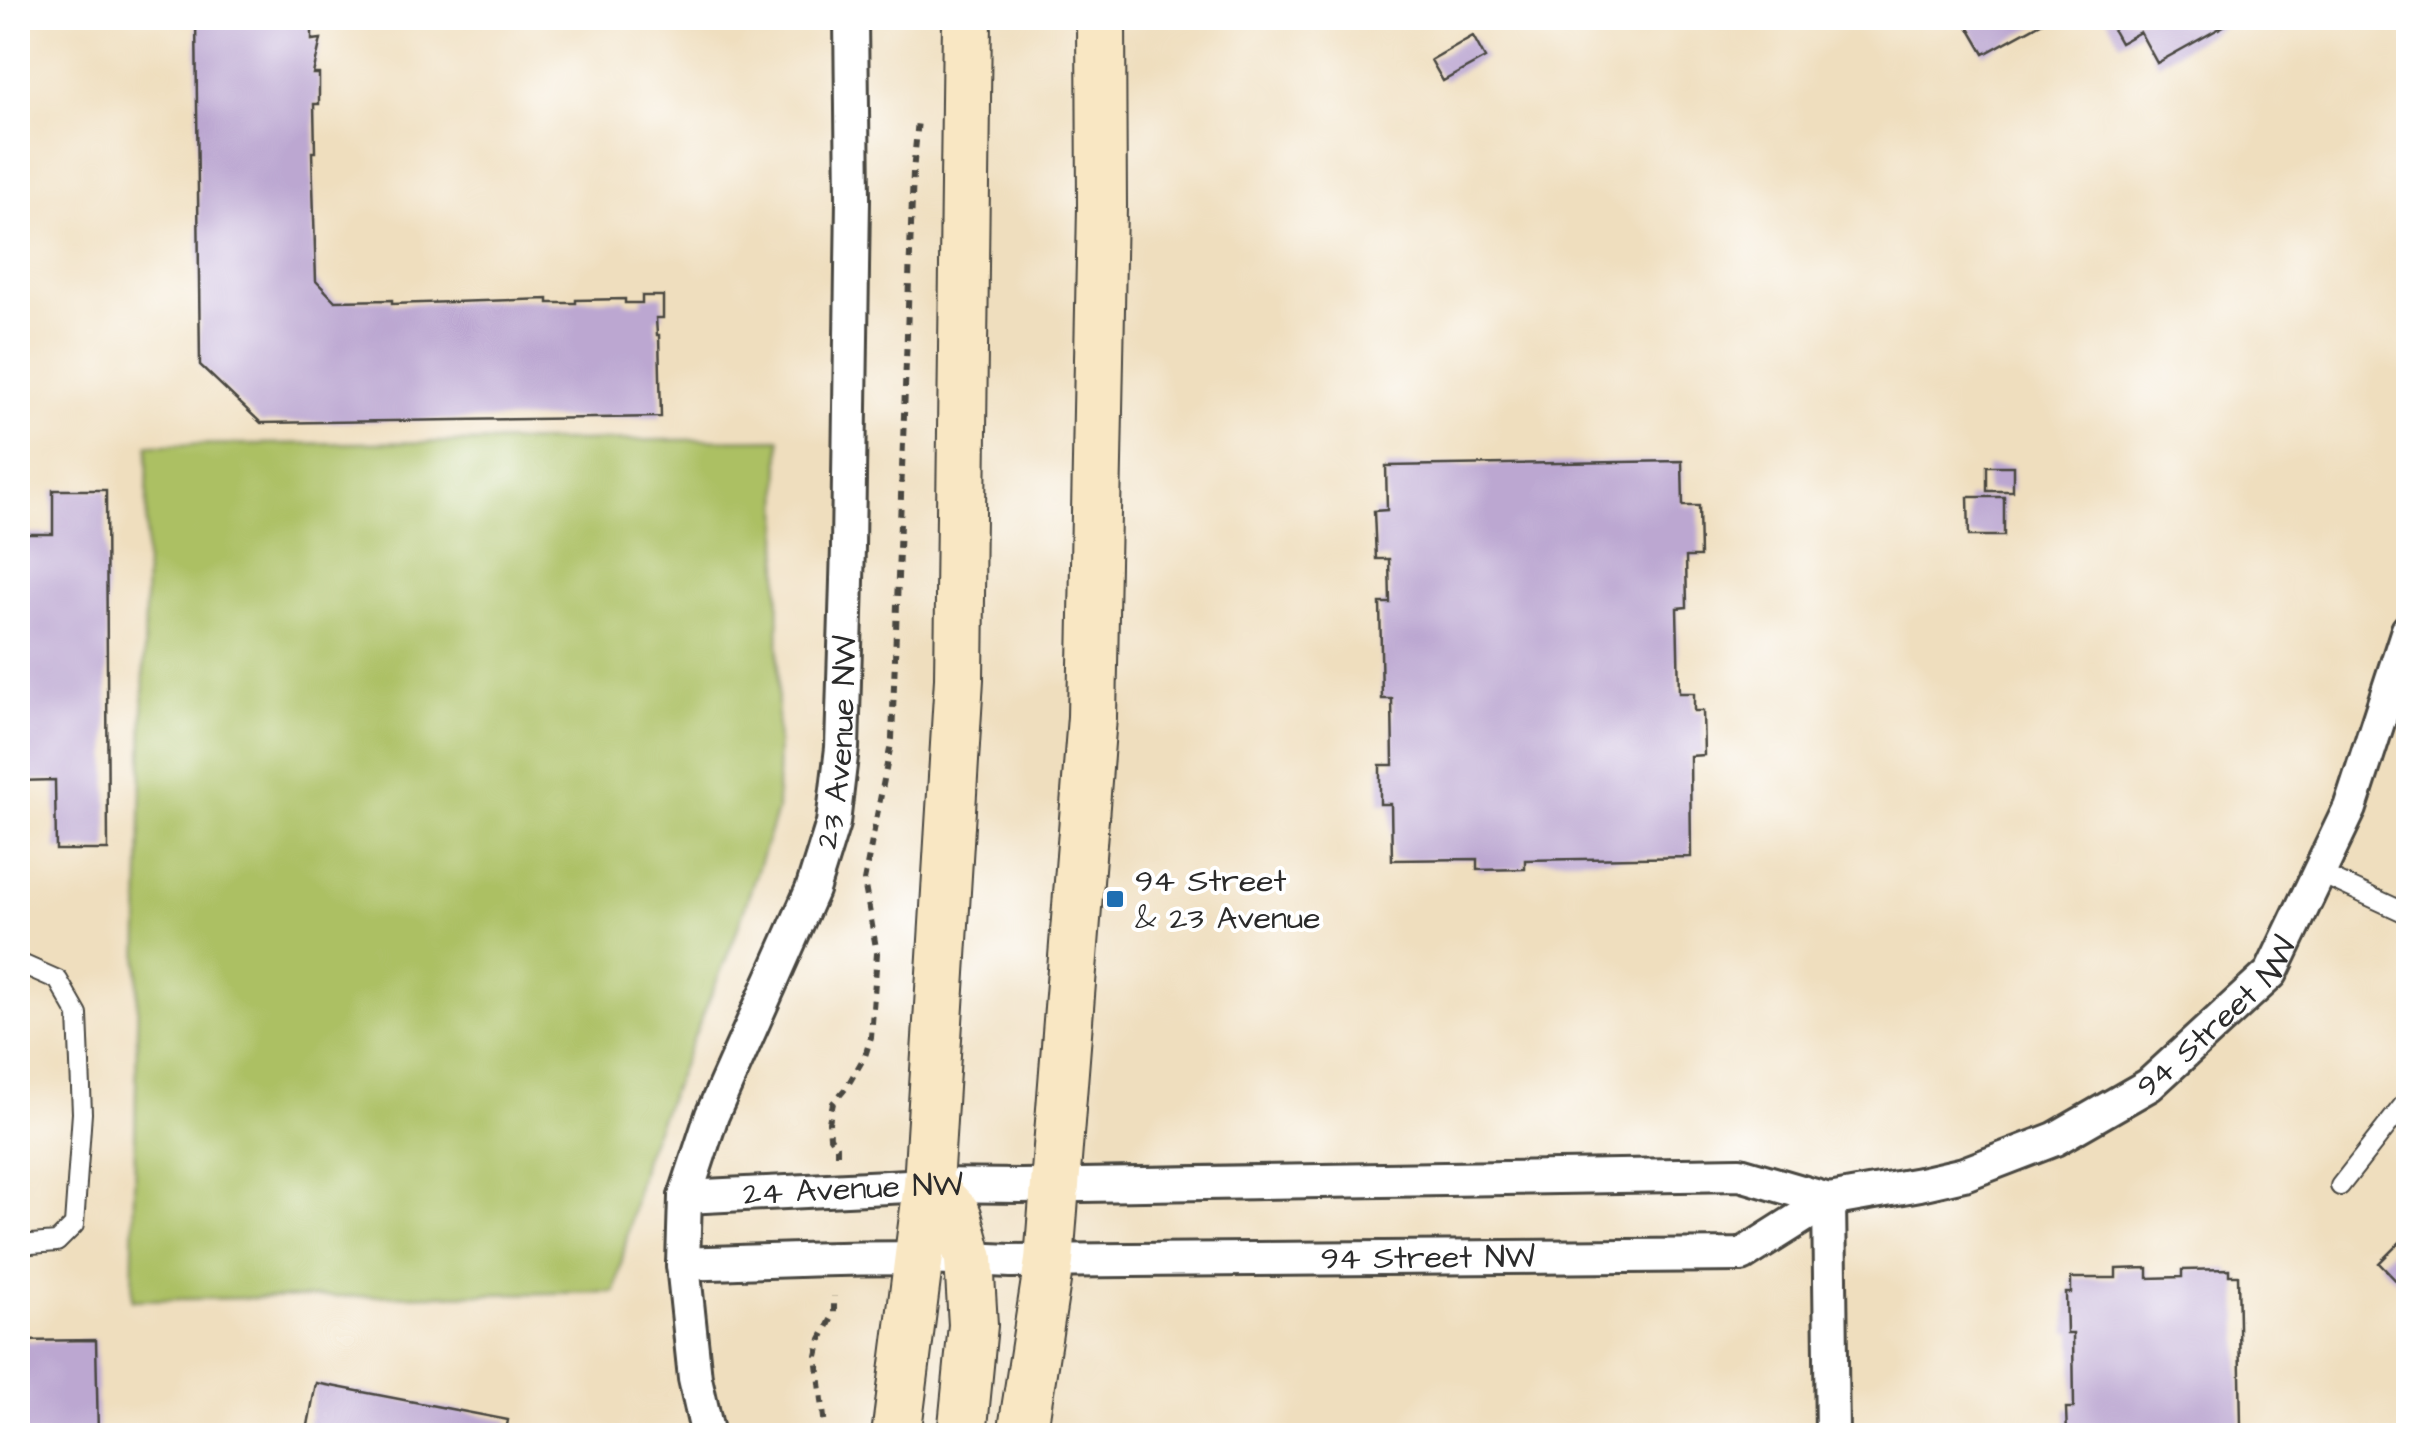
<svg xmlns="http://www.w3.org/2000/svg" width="2426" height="1453" font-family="'Architects Daughter',sans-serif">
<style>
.green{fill:#acc064;stroke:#6c7648;stroke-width:2.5}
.building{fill:#bca7d1}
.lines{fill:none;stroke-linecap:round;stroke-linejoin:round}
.lane-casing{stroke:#484641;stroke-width:22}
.street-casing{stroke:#484641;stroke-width:38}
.secondary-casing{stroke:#484641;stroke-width:52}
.path{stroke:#484641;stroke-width:6;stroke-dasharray:8 8;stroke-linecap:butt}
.lane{stroke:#fff;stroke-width:18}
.street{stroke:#fff;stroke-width:32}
.secondary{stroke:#f9e7c3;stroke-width:48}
.poi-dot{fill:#1f6fb2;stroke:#fff;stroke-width:4}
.labels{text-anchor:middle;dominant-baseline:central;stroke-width:8;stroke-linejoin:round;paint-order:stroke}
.street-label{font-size:32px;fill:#2b2b2b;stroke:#fff}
.poi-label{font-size:32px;fill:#2b2b2b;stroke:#fff;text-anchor:start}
</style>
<rect width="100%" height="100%" fill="#fff"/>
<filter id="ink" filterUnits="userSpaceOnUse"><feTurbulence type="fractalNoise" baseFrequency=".01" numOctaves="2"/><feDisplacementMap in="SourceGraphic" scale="20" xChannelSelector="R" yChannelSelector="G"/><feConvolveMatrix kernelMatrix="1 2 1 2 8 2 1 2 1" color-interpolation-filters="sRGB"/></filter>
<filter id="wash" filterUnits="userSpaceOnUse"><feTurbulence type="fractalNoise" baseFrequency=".0048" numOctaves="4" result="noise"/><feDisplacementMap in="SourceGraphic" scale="40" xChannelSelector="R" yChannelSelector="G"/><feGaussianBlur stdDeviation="2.25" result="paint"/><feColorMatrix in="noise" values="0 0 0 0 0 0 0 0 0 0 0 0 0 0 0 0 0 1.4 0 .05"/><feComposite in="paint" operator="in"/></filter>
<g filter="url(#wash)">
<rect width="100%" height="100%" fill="#efdebe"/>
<path class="green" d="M780,439L777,811L734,939L644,1158L615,1292L132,1300L148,445Z"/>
<g id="blocks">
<path class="building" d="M196,18H312V40L321,39L313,74H319V104H314L315,152H312L316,281L335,301L392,300V304L548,299V303H576V300L625,299V303H642V296H663V318H656L657,335H659L661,417L261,423L200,365Z
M1963,18H2050L1984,54Z
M2106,18H2238L2157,63L2140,32L2120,43Z
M1473,36L1485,58L1443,81L1431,60Z
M1682,461L1683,506H1699L1700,557H1686L1687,607L1677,608L1679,693H1694V711H1703L1704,755L1690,756L1691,857L1525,860V869L1477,870V859L1392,860L1391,804H1380V765H1393L1392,699H1382L1380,603H1390L1389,559H1376L1374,511L1387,510L1386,466Z
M1987,466H2013V491H1987Z
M53,490H106L108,850H56L55,780L18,781V534H53Z
M1968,497H2004V536H1969Z
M2408,1234V1293L2379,1263Z
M2148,1268V1278L2182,1277V1270L2229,1269V1275H2238L2241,1426H2234V1436H2067L2066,1408H2074L2073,1333H2067L2066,1293H2071V1278H2116V1269Z
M96,1340L98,1436H18V1341Z
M316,1383L508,1420L505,1436H306Z"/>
</g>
</g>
<g filter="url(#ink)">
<use href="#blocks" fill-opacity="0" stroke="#484641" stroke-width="2.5"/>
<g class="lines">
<defs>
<path id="lane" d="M2319,873L2408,914
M18,965H24L58,980L78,1015L82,1113L74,1225L57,1242L18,1245
M2340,1186L2408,1099"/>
<g id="street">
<path id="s1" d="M685,1197L928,1185L1021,1186L1740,1174L1829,1200"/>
<path d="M1829,1200L1832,1436"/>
<path id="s2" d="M683,1264C792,1260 902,1255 1011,1261L1742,1255L1829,1200L1920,1184L1964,1174L2055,1139L2149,1085L2271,973L2350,808L2408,630"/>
<path id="s3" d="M708,1436L695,1378L683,1264L685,1197L712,1115L812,890L833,823L842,748L848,547L853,199L851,18"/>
</g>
<path id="secondary" d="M928,1185L957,1215L969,1259L973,1325L962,1436
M896,1436L928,1185L959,679L967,18
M1022,1436L1049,1261L1092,717L1102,206L1101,18"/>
</defs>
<use href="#lane" class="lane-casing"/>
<use href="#street" class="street-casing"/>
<use href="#secondary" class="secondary-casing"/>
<path class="path" d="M837,1154V1147L830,1137L829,1122L833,1103L846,1088L865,1056L871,1037L877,953L864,881L892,739L913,172L918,120
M826,1436L817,1356L821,1339L834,1314V1296"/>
<use href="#lane" class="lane"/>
<use href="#street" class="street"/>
<use href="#secondary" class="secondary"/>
</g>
</g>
<rect class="poi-dot" x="1105" y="889" width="20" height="20" rx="5"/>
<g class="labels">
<g class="street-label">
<text stroke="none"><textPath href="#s3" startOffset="725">23 Avenue NW</textPath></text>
<text stroke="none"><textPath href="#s2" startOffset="1602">94 Street NW</textPath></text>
<text stroke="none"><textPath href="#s1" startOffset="168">24 Avenue NW</textPath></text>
<text stroke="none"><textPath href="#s2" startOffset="745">94 Street NW</textPath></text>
</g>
<g class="poi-label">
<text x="1135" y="881">94 Street<tspan x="1135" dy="37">&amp; 23 Avenue</tspan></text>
</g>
</g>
<rect width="2426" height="1453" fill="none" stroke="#fff" stroke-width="60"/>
</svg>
